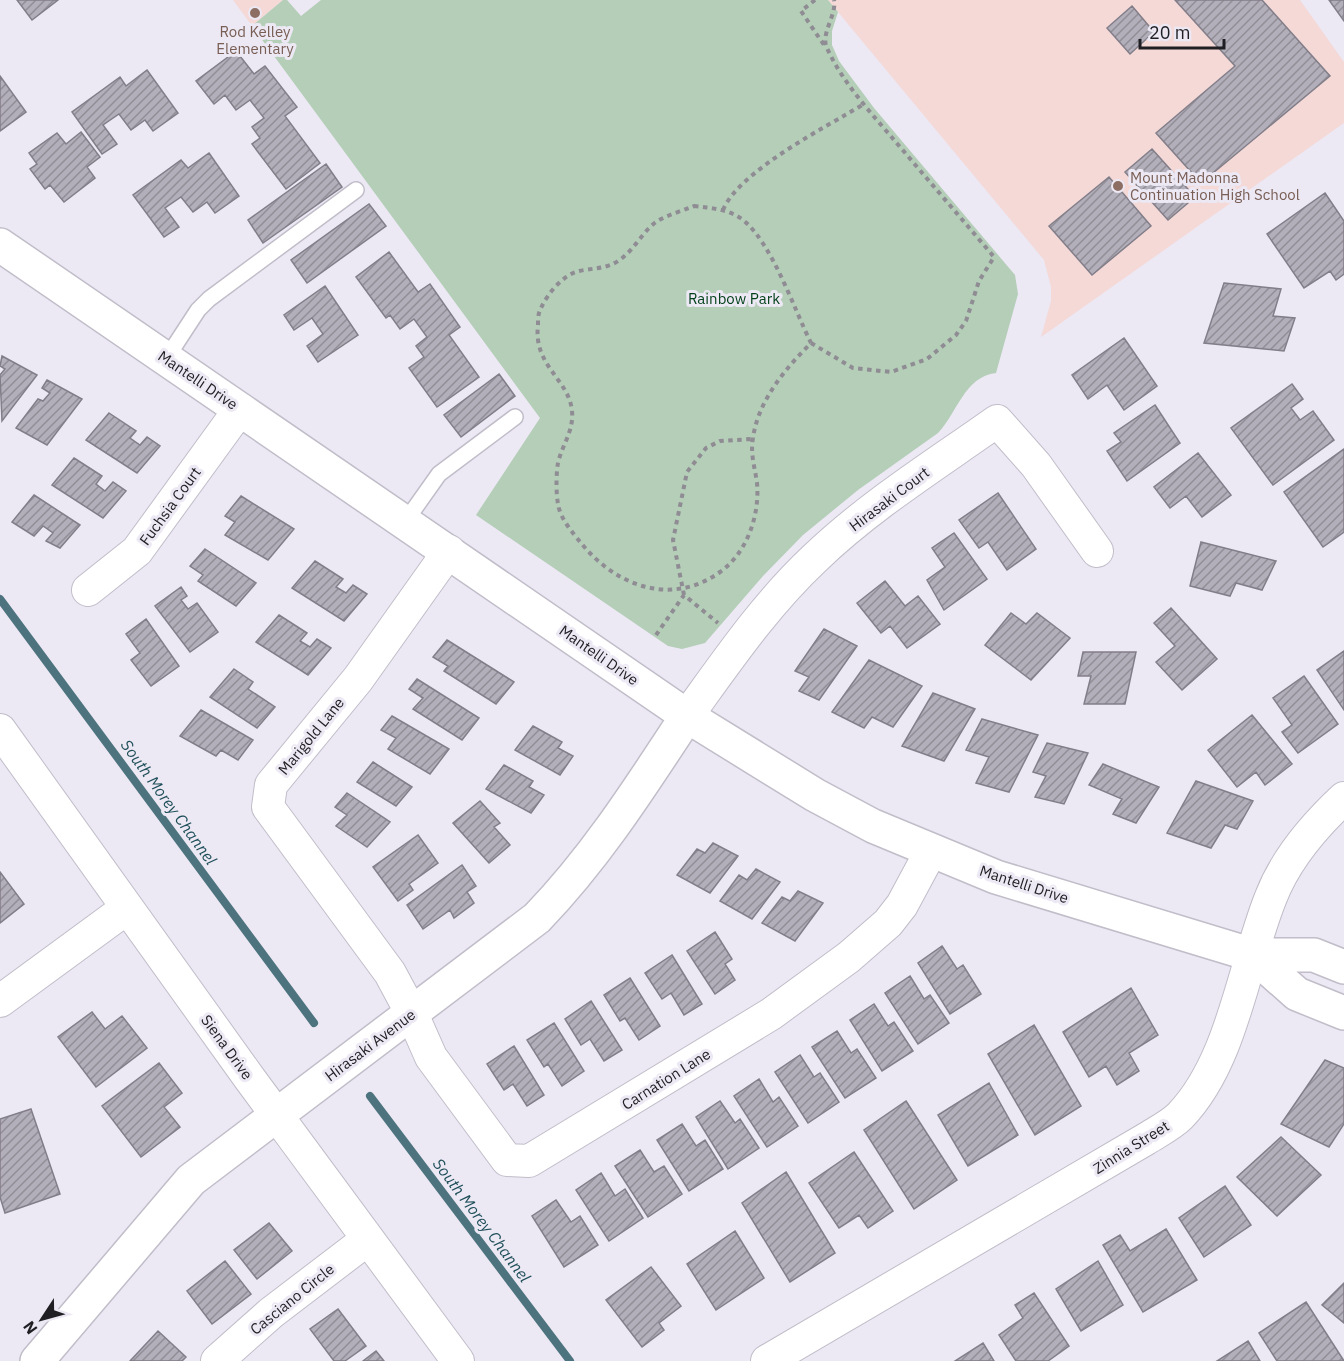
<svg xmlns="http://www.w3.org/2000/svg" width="1344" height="1361" font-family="'IBM Plex Sans',sans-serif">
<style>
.education{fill:#f4d9d7}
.park{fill:#b4ceb8}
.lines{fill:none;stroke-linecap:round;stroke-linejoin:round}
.stream{stroke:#4d747e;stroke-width:8}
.building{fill:url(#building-hatch);stroke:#827e89;stroke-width:1.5}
.service-casing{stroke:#c1bdc9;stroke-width:18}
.minor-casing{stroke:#c1bdc9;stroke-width:34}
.tertiary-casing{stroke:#c1bdc9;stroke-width:36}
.path{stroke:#8f8c94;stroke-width:4;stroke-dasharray:4.5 4.5;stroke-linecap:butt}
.service{stroke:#fff;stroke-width:15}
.minor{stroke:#fff;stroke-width:32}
.tertiary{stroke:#fff;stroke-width:33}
.education-dot{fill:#8d6e63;stroke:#ece8f4;stroke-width:2}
.labels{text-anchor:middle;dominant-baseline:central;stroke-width:6;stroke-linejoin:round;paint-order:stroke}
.education-label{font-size:15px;fill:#785e54;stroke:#ece8f4}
.park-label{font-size:15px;fill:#003f17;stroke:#ece8f4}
.street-label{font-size:15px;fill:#1f1e22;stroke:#ece8f4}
.water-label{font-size:16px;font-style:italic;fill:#1e4f59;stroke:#ece8f4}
</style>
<defs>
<pattern id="building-hatch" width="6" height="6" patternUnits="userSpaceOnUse" patternTransform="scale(1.5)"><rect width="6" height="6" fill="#b3afba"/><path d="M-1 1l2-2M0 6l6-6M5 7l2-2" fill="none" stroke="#918e97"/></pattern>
</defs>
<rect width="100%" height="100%" fill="#ece8f4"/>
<path class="education" d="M233,0H283L252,26Z
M828,0H1300L1344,62V123L1041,337L1051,301V287L1044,260Z"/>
<path class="park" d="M283,0H287L301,16L321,0H828L838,12L832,31V45L839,61L874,108L1015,275L1018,294L996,373C964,377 958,412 938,433L858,490L803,535L763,576L705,643L682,649L668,646L476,515L540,418L252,26Z"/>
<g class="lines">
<path class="stream" d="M0,599L314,1023
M370,1096L570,1361"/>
</g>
<path class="building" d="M17,0H58L32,20Z
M1175,0H1262L1330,76L1201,183L1156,133L1235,66Z
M1329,0H1344V21Z
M1132,6L1154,32L1130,54L1107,28Z
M236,51L254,74L265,66L297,107L285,116L320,163L286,189L252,144L260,138L252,127L264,118L250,100L236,110L225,95L214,104L196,81Z
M147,70L178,113L153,131L145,120L131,130L119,114L103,125L117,144L102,154L72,112L120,77L126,86Z
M0,76L26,112L0,131Z
M81,132L100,157L87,167L95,178L64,202L50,185L45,189L30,169L37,164L29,153L57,133L66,144Z
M1152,149L1195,197L1168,220L1125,172Z
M209,153L239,196L215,213L207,202L193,212L181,197L165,208L179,227L164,237L133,195L181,160L188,168Z
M326,164L342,187L263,243L248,220Z
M1109,177L1151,226L1092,275L1049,226Z
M1325,193L1344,221V274L1336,280L1330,271L1304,288L1267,234Z
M369,204L386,226L307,283L291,260Z
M389,252L418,292L430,284L460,327L449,335L479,377L437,407L409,368L424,357L416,346L427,337L414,319L400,329L390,315L386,318L356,277Z
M1224,283L1281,289L1273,316L1295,318L1284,351L1204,343Z
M325,286L358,335L318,362L307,346L323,334L312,318L294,330L284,315Z
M1124,338L1157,386L1124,410L1107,385L1088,399L1072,375Z
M2,356L37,375L2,421L0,375L5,369L0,366Z
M499,374L515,396L461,437L444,415Z
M47,380L82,399L47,445L16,428L38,399L43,401L50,393L42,388Z
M1292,384L1303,399L1291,408L1300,420L1313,411L1334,440L1273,485L1231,428Z
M1155,405L1180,443L1127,481L1107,451L1121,442L1114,433Z
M109,413L136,431L130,438L140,445L147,437L160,446L137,473L86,440Z
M1344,449V532L1323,547L1284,492Z
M1198,453L1231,495L1202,517L1186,496L1170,508L1154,487Z
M74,458L102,476L96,484L105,491L113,482L126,491L103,518L52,485Z
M998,493L1036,549L1007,570L988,542L979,548L959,520Z
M34,495L80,525L60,548L46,541L53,533L43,526L34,536L12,522Z
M241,496L294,529L268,560L225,535L235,522L225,516Z
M954,533L987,579L944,610L927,580L945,567L932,548Z
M1201,542L1276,561L1262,590L1236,583L1230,596L1190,586Z
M205,549L256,583L236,606L198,581L203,575L190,566Z
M315,561L343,579L336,587L346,593L353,585L367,594L344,621L292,588Z
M885,581L905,606L918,596L940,624L907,648L890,626L881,633L857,603Z
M181,587L187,596L181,600L188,609L197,603L218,632L190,652L155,606Z
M1171,608L1217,659L1182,690L1156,662L1175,646L1154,623Z
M1011,613L1026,624L1037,613L1070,638L1031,680L985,645Z
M279,615L307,633L300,641L310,647L317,639L331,648L308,675L256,642Z
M146,619L179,666L151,686L131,660L140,653L126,634Z
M824,629L857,646L819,700L799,691L809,677L795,671Z
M447,640L514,682L496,704L444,671L448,666L433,657Z
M1344,651V710L1317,670Z
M1083,652H1136L1125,704H1084L1091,676H1078Z
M869,660L922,686L893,727L872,717L864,728L832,712Z
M234,669L253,682L248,689L275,707L257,728L210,697Z
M1304,676L1338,724L1298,753L1282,732L1292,725L1273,698Z
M417,679L479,718L462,740L413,709L423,698L409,689Z
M933,693L975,709L944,761L902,746Z
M201,710L253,740L238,760L221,750L216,756L180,736Z
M1252,715L1292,764L1265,785L1256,772L1237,787L1208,750Z
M392,716L449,749L430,774L388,749L396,738L381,730Z
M982,719L1038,735L1009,792L976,783L989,757L966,750Z
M533,726L562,742L558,748L573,756L560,775L515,750Z
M1047,743L1088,753L1064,804L1035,797L1046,776L1033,772Z
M373,762L412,787L396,806L357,782Z
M1103,764L1159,787L1136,823L1113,814L1122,799L1089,785Z
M504,765L533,781L529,787L544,795L531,813L486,789Z
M1196,781L1253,801L1237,829L1225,825L1211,848L1167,833Z
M347,793L390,822L367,847L336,826L347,815L335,807Z
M480,801L500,823L494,827L510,845L489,863L453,823Z
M418,835L438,863L409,884L413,890L398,901L373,867Z
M713,843L738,856L710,893L677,875L697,849L705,853Z
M462,865L476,886L467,892L474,903L454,918L450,910L423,929L407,905Z
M756,869L780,882L752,919L720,901L739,875L747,880Z
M0,872L24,904L0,923Z
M798,891L823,903L795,941L762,923L782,897L790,901Z
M715,932L732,959L725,964L735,980L715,994L687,951Z
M942,946L957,969L963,965L981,994L950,1014L918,963Z
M672,955L702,1004L684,1015L671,993L662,999L645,973Z
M910,976L924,999L930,995L949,1023L918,1044L885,993Z
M630,978L660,1026L639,1040L625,1018L620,1021L604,995Z
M1131,988L1158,1035L1129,1053L1139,1071L1117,1085L1106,1066L1089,1077L1063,1032Z
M591,1001L622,1050L604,1061L590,1039L581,1045L565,1019Z
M874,1004L888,1026L894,1022L913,1051L882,1071L850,1020Z
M92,1012L105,1029L122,1016L147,1048L96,1087L58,1037Z
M554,1023L584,1071L562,1086L548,1064L544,1067L527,1040Z
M1034,1025L1081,1106L1035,1135L988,1054Z
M837,1031L851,1053L857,1049L876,1078L845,1098L812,1047Z
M514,1046L544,1095L527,1106L513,1084L504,1090L487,1064Z
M800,1055L814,1077L820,1073L839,1102L808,1123L775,1072Z
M1325,1060L1344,1068V1124L1329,1147L1281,1124Z
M159,1063L182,1093L164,1107L180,1127L141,1157L102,1106Z
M759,1079L773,1102L779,1097L798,1126L767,1147L734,1096Z
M989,1083L1018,1135L968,1166L938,1115Z
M720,1101L735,1123L740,1119L759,1148L728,1169L696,1117Z
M906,1101L957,1180L914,1209L864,1130Z
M31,1109L60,1194L5,1213L0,1197V1119Z
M682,1124L696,1146L705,1140L723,1169L689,1191L657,1140Z
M1281,1137L1321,1175L1277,1216L1237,1177Z
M640,1150L654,1172L664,1166L682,1194L648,1217L615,1166Z
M854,1152L893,1211L868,1228L859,1215L839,1228L809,1183Z
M786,1172L835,1253L790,1282L742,1203Z
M601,1173L615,1196L625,1189L643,1218L609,1241L576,1190Z
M1225,1186L1251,1225L1204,1257L1179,1218Z
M556,1200L571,1222L580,1216L598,1245L564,1267L532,1216Z
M269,1223L292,1251L257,1279L234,1250Z
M1166,1229L1197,1280L1143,1312L1103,1245L1120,1235L1130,1251Z
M735,1231L764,1278L716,1310L687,1264Z
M225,1261L251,1294L212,1324L187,1291Z
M1098,1261L1123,1305L1081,1331L1056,1289Z
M651,1267L681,1306L659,1323L664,1330L642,1347L606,1300Z
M1344,1283V1323L1322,1305Z
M1034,1293L1069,1346L1048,1361H1016L999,1335L1023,1318L1015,1305Z
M1306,1302L1344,1361H1277L1259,1333Z
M338,1309L366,1346L345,1361H334L310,1329Z
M158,1331L186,1357L182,1361H130Z
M1248,1341L1260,1361H1217Z
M983,1343L994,1361H955Z
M376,1351L384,1361H363Z"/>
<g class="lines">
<defs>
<path id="service" d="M166,359L198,310L209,299L356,190
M405,522L439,474L515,417"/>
<path id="minor" d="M449,551L358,679L271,785L268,807L390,973L412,1014L431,1057L507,1160L529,1161L771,1014L849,957L888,923L902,905L931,851
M88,590L137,551L240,409
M687,716C727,661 765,605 814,559C869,506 935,465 997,421L1036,465L1097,551
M0,730L250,1079L458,1361
M0,1001L127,908
M217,1361L271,1313L368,1239
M767,1361L1146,1139C1157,1132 1171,1125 1180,1116C1233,1061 1243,966 1271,897C1286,858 1314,826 1344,798"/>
<path id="tertiary" d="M0,245L687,716L815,795L873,826L996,877L1253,955H1314L1344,967
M1253,955L1297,994L1344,1013
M37,1361L191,1180L537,918C596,857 641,786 687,716"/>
</defs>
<use href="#service" class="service-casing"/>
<use href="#minor" class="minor-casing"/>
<use href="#tertiary" class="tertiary-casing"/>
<path class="path" d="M815,0L801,11L824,45
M694,206C711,208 729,209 743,220C772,243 794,309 811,343C785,369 758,401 753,438C750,454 755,468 757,483C760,515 747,553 720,572C671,607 616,586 581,543C572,532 560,518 558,504C556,493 556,474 558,463C562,445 574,431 572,411C569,379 533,366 538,325C538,319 538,313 541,308C548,293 563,275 579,271C593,268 606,269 618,261C634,251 642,232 656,222C667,215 682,211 694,206Z
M723,210C739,171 826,127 864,104
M811,343L853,368L891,372L927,359L956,335L966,321L979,281L994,257C961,218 928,180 895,141C871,113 842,82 827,48C820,34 837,15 834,0
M684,595L673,540L687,472L706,448L720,441L752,439
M656,635L684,595L718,623"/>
<use href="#service" class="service"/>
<use href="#minor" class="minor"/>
<use href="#tertiary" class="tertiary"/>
</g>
<g class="education-dot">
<circle cx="255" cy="13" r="6"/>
<circle cx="1118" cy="186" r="6"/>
</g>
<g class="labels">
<g class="education-label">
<text x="255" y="31">Rod Kelley<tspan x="255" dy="17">Elementary</tspan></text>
<text x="1130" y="177" text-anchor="start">Mount Madonna<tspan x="1130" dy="17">Continuation High School</tspan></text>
</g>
<g class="park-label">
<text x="734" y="298">Rainbow Park</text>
</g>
<g class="street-label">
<text transform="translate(198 380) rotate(34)">Mantelli Drive</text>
<text transform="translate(889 499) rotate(-37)">Hirasaki Court</text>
<text transform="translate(170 506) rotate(-54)">Fuchsia Court</text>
<text transform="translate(599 655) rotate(35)">Mantelli Drive</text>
<text transform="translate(311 736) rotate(-51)">Marigold Lane</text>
<text transform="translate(1024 884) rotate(18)">Mantelli Drive</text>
<text transform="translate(370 1045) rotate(-37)">Hirasaki Avenue</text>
<text transform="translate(227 1047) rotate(54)">Siena Drive</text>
<text transform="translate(666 1079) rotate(-32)">Carnation Lane</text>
<text transform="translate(1131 1147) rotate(-32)">Zinnia Street</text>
<text transform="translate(292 1299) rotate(-39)">Casciano Circle</text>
</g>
<g class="water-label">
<text transform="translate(169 802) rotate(54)">South Morey Channel</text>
<text transform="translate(482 1220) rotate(53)">South Morey Channel</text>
</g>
</g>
<g transform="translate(42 1319) rotate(234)" stroke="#ece8f4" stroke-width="4.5" paint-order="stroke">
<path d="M0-4.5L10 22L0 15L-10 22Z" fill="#1f1e22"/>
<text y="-9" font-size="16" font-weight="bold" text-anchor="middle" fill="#1f1e22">N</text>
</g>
<path d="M1140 39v9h84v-9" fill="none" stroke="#1f1e22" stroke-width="3"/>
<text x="1149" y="39" font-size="18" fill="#1f1e22" stroke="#ece8f4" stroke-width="4.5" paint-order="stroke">20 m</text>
</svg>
